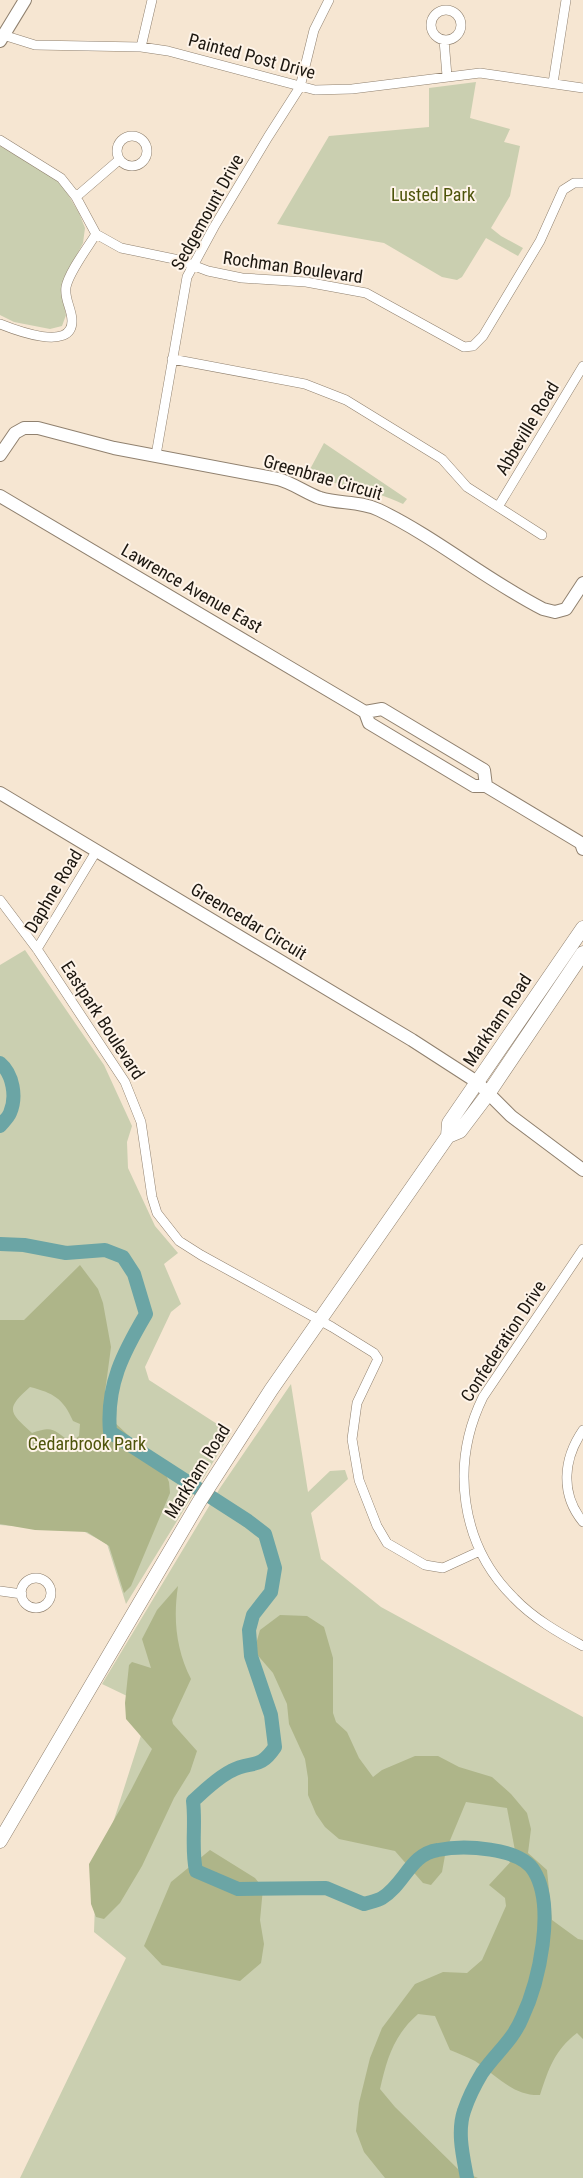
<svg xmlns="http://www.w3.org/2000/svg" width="583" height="2178" font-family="'Roboto Condensed',sans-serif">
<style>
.green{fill:#cacfb0}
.forest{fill:#aeb589;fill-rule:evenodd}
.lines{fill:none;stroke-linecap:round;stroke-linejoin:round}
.river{stroke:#6ba5a5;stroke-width:14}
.street-casing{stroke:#90816f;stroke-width:10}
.secondary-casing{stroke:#90816f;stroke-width:14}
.primary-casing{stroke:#90816f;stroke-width:15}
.street{stroke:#fff;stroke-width:9}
.secondary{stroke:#fff;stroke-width:12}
.primary{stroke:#fff;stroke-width:14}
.labels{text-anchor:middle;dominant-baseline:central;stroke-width:4;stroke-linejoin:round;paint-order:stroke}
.street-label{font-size:18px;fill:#1c1710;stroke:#fef4e9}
.park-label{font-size:18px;fill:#4e540b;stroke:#fef4e9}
</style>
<rect width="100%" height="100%" fill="#f6e6d2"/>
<path class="green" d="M476,82L470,118L510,129L504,142L520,146L510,196L491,228L501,236L523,248L518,256L486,238L462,277L457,280L442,277L384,243L277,224L329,136L429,127V88Z
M0,146L51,176L63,186L79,213L85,228L83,243L65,277L62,295L66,315L62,326L50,329L14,322L0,315Z
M324,443L407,499L403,504C371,488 338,488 308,473Z
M25,950L104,1065L132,1126L127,1142L128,1168L155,1226L178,1253L164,1264L181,1304L171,1312L145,1367L149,1380L231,1433L126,1604L107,1544L83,1531L0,1525V965Z
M291,1384L308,1492L330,1471L345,1470L348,1479L311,1513L321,1559L381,1607L583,1717V2178H20L126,1958L94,1932L96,1876L150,1707L102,1684L220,1488Z"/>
<path class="forest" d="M80,1265L98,1289L103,1303L111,1347L105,1392L112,1420L163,1468L169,1482L170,1493L131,1586L124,1593L109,1546L87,1532L35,1530L0,1524V1320H24ZM30,1387C53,1393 63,1398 73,1421L80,1424L79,1436L71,1442C53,1431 55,1425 32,1433C9,1412 5,1409 30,1387Z
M178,1586C173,1619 176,1649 191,1679L172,1720L173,1724L197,1751L190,1772L174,1798L142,1866L120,1903L104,1919L96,1917L91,1904L89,1864L131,1790L152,1749L126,1719L125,1703L129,1665L132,1662L151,1668L142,1639L157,1610Z
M280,1615L307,1616L324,1627L333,1658V1713L336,1722L347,1732L359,1758L373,1777L382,1770L415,1756H438L459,1767L492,1777L511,1794L527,1813L531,1829L528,1853L547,1870L552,1920L578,1939L583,1940V2039L577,2033C554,2051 549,2068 540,2095C513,2096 496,2075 475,2061C467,2057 458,2053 450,2050L435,2016L418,2014C393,2036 387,2059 380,2089L395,2107L459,2170L478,2178H385L364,2152L356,2131L359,2103L370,2058L382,2028L415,1984L443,1972L467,1973L482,1960L506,1906L505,1898L489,1885L516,1856L507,1808L466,1802L446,1850L442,1872L431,1885L423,1883L395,1851L339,1839L325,1827L316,1814L308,1795V1778L305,1759L289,1724L287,1704L273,1673L254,1651L260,1630Z
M210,1850L255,1878L263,1888L260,1920L264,1944L261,1963L240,1981L162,1965L144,1946L171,1882Z"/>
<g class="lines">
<path class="river" d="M0,1063C13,1074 17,1097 10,1113C8,1118 3,1122 0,1126
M0,1244L24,1245L66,1253L105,1250L123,1257L134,1274L146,1314C123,1353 106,1385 110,1432L248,1521L265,1534L275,1568L271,1592L253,1615L249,1630L251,1656L271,1715L275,1747C259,1771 251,1760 231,1771C217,1778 204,1791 193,1801C196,1825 191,1848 196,1871L238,1889L326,1888L364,1904C370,1902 377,1901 382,1898C405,1884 410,1854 438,1850C463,1845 520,1847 534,1871C556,1907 539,1982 522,2018C513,2040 495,2054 482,2073C476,2083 468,2099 464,2111C457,2132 463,2156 467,2178"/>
<defs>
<path id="street" d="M431 25a15 15 0 1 1 30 0a15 15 0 1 1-30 0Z
M3,35L35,45L141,47L168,51L315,90L352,89L480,73L583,88
M444,40L447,76
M141,47L152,0
M553,83L566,0
M117 151a15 15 0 1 1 30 0a15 15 0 1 1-30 0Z
M0,140L61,178L76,197L96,234L121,248L179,260L208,271L242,278L306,282L366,293L464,347L473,346L483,336L540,241L563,190L574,183H583
M76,197L119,160
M0,324C15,330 72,352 72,321C72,309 64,299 66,287C69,272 88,247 96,234
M172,359L305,384L346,400L442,459L467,487L542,535
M156,455L187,277L214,227L268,137L300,87L314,30L329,0
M498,507L583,366
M0,900L37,949L125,1082L141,1122L152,1197L157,1213L179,1241L201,1255L332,1327L374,1353L378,1359L357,1403L352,1439L359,1480L377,1526L387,1543L425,1565L443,1568L480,1551
M37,949L97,850
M583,1249L483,1397C450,1464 460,1545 514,1598C533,1618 559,1633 583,1646
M583,1430C563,1459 560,1494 583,1522
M21 1593a15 15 0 1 1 30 0a15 15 0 1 1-30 0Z
M0,1591L22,1594"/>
<path id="secondary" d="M0,41L25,0
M0,455L15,433L24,428H38L114,448L278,479C293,483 306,493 320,498C340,504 360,501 379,510C437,538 486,580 543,609L555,612L566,609L583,583
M0,496L365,712L382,709L484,770L486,786
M365,712L369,723L474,786H486L581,843L583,849
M0,793L412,1040L477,1082L511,1116L583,1170"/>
<path id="primary" d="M448,1136L460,1131L488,1094L583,953
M0,1841L199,1502L271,1390L448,1136L449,1123L583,928"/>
</defs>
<use href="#street" class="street-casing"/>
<use href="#secondary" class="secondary-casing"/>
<use href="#primary" class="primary-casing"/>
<use href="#street" class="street"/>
<use href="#secondary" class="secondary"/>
<use href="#primary" class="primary"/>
</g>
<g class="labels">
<g class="street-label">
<text transform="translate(252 56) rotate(15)">Painted Post Drive</text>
<text transform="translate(207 212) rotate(-61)">Sedgemount Drive</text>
<text transform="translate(293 267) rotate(8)">Rochman Boulevard</text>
<text transform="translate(527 428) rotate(-59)">Abbeville Road</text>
<text transform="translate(323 477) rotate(16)">Greenbrae Circuit</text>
<text transform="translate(192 588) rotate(30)">Lawrence Avenue East</text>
<text transform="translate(53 891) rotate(-59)">Daphne Road</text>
<text transform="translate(249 921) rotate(31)">Greencedar Circuit</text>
<text transform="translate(103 1020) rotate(57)">Eastpark Boulevard</text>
<text transform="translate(497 1020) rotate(-56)">Markham Road</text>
<text transform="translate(503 1341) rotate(-57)">Confederation Drive</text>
<text transform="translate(197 1471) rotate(-58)">Markham Road</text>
</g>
<g class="park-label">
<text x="433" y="194">Lusted Park</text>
<text x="87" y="1443">Cedarbrook Park</text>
</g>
</g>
</svg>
